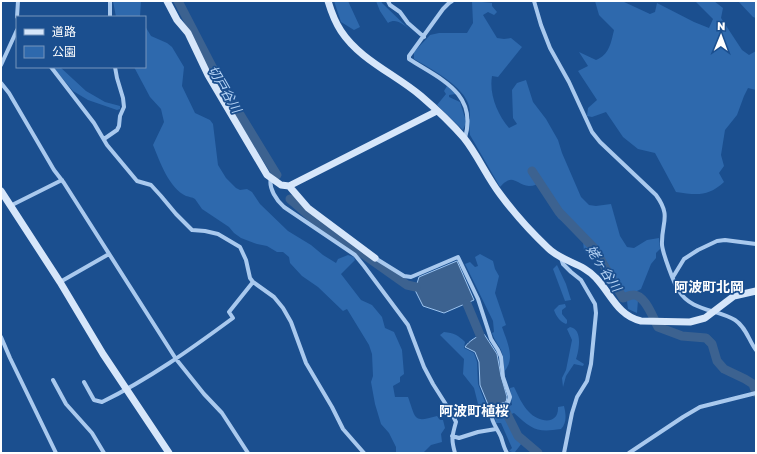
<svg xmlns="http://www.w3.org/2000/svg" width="757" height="454" font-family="'Golos Text','Noto Sans JP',sans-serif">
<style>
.green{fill:#2e69ad}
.water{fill:#3c6290;stroke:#9cc4f0}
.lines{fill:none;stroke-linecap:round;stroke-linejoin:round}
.river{stroke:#3c6290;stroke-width:9}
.street{stroke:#a9c9ee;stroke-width:4}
.secondary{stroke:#d6e6fa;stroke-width:7}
.labels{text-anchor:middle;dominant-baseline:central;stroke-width:3.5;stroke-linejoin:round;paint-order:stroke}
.water-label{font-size:13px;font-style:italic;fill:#b5d3f5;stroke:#1b4f8f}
.quarter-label{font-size:14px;font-weight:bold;fill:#fff;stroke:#1b4f8f}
</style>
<rect width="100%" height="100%" fill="#1b4f8f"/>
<path class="green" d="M113,1H141L140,17H116Z
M334,1H348L360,27L354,30L341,22Z
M376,1H381L382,3L409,29C402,24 396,18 388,23L380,11Z
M472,1L492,3V6L497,12L494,15L488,12L483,15L497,38L504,39L511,38L522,47L498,77L492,76C489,94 497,114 509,128L517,124L513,118L512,90L517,83L526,80L533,102L546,119L558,140L562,153L581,197L589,205L596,206L611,204L620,236L627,247L634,248L647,240L659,238L660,249L656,253V258L651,264L641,289L637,291L638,300L637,313L628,309L627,301L619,281H615L601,266L584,251L583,241L573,230L558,218L542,182C538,184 534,186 529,186C516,185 513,172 500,187L470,135L469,125H465L463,130L437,105L446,94L444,91L447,86L456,94L449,95V97L460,102L465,118L470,119C470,115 470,110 469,106C464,86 431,69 414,59V52L430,35L439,33H467L473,23Z
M595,1H622L650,14L655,12L657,3L694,22L709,28L713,19L695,1H714L723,8L721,18L742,50L749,55L756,51V90L748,88L744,96L737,115L725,130L721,155L724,166L719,173L724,182C708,197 696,195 676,192L655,153L638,149L623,137L606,112L592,117L587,116L588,108L597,100L578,71L588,66L579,52L596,60C609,55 611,43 614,30L599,15Z
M738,1H756V18L753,17Z
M145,26L151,36L167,43L172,47L184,67L182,86L195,113L210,120L213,124L218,165L226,178L236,188L240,190L247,189L252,192L260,204L288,231L311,245L323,255L336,263L338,259L348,255L354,257L355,260L341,274L361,300L372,305L382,317L385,328L394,332L402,350L404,374L400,377V382L393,386L395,397H408C416,419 413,423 437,416L440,420H443L445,428L441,434L442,442L431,445L423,453H396V447L389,433L381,424L375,404L371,382L373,376L372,354L369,345L347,309L343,311L318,287L302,276L290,263L289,257L283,252H277L267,246L257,244L241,238L234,233L229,227L202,209L195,199C192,197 189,197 186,196C169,188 160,162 153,145L164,122L161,109L150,97L134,67H145Z
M53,67H60L86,91L105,102L120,106V109L117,110L88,100L73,91Z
M480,254L493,261L495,269L499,276L495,293L506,325L502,327C507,342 516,358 504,372C504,363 504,356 500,348C497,343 494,339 492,333L494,332L493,321L465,264L470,262L475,267L478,266L475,257Z
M557,265L566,284L571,300L565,301L553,269Z
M565,304L566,307L562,310V314L567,320V323L566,324C560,322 556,316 554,310L559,305Z
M570,327C583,329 579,350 576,359L584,364L583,366L574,364L566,376L563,387L562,378L566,370L572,340L567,329Z
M444,332C454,333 458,335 465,342L464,348L474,353L477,362L478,384L487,407L486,411L482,414L480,412L474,388L463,374L464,359L440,335Z
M514,387C518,395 522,405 529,412C538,422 559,426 558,407L564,406C566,414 567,423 561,429C536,433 532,429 514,413L506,416L516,437L522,443L515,452H512L509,451L512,448L501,423H496L494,414L497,411L512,405L510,388Z"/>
<path class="water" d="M457,261L474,300L444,313L423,306L415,290L419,277Z
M484,334L497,354L501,376L507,397L506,402L489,407L480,385L479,362L475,352L465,347C469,341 477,336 484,334Z"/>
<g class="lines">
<path class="river" d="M178,1L219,80L277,175
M532,171L559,212L594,248L623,298C626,297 630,295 633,295C645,294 653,318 658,327L682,336L706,338L712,344L717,361L724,369L745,379L753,384L756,393
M290,199L312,218L407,285L416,287
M467,304L480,335
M504,408L518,436L538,453"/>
<path class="street" d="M388,1L390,5L400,12L408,23L424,37
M452,1L449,3L443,9L409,56V59C440,79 478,93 465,138
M534,1L541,25L550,48L569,82L592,132L600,142L656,195C672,217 661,222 662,245C663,254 674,284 679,291C691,311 717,309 735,320C746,327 749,341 756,350
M17,17L18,1
M110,17V1
M1,65L17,30
M51,67L94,123L107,145L137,181L151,185L161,196L176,214L192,230L205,231L218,234L240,247L246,260L250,278L253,282L274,297L283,308L291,322L306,363L332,407L343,429L364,453
M1,83L9,93L54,170L64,183L176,359L204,394L222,413L248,453
M104,139L117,130L119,126L120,116L124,107L123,98L117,78L115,67
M271,178C268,188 277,201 284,207L355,255L364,266L408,325L424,367L433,384L452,414L456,422C452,436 451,439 455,453
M10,206L62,180
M375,258L404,276L411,277L458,257L478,299L491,339L498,350L501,357L503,377L510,397L508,403L491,409C490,420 497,428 501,437C503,443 504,448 507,453
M561,258L563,264L571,272L581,280L595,304L596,313L591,364L587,381L577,397L572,413L564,453
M673,277L684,259L698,250L717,241L725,240L756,244
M60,282L109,254
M1,337L10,358L56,453
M53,380L66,404L92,433L104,453
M84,382L94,400L102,402C149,379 191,349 233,318L229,312L253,282
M452,436L459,438L478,432L496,429
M629,453L683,417L700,407L756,393"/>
<path class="secondary" d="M167,1L177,20L188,33L208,75L267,175L281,185L289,186L437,111
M328,1C331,11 335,22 341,31C360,60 395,74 421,96C435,108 452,124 464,138C477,154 487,177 500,194C514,213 531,232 548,248C562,262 583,263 596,278C611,294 618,316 641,321L690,322L705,318L734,296L756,291
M289,186L308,208L375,258
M1,191L60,282L103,354L169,453"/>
</g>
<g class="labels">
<g class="water-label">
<text transform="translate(225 89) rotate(60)">切戸谷川</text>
<text transform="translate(604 268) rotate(57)">姥ヶ谷川</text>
</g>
<g class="quarter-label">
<text x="709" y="286">阿波町北岡</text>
<text x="474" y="410">阿波町植桜</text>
</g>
</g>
<rect width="757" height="454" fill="none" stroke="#ffffff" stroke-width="4"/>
<rect x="16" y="16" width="130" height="52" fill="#1b4f8f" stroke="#7695bc"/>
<rect x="24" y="29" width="20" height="6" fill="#d6e6fa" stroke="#7695bc"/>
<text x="52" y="36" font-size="12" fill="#ffffff">道路</text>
<rect x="24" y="46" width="20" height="12" fill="#2e69ad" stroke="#7695bc"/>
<text x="52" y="56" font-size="12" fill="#ffffff">公園</text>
<g transform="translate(721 36) rotate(1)" stroke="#1b4f8f" stroke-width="3" paint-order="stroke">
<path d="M0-3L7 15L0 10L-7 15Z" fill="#ffffff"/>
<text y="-6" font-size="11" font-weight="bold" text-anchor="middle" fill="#ffffff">N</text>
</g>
</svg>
